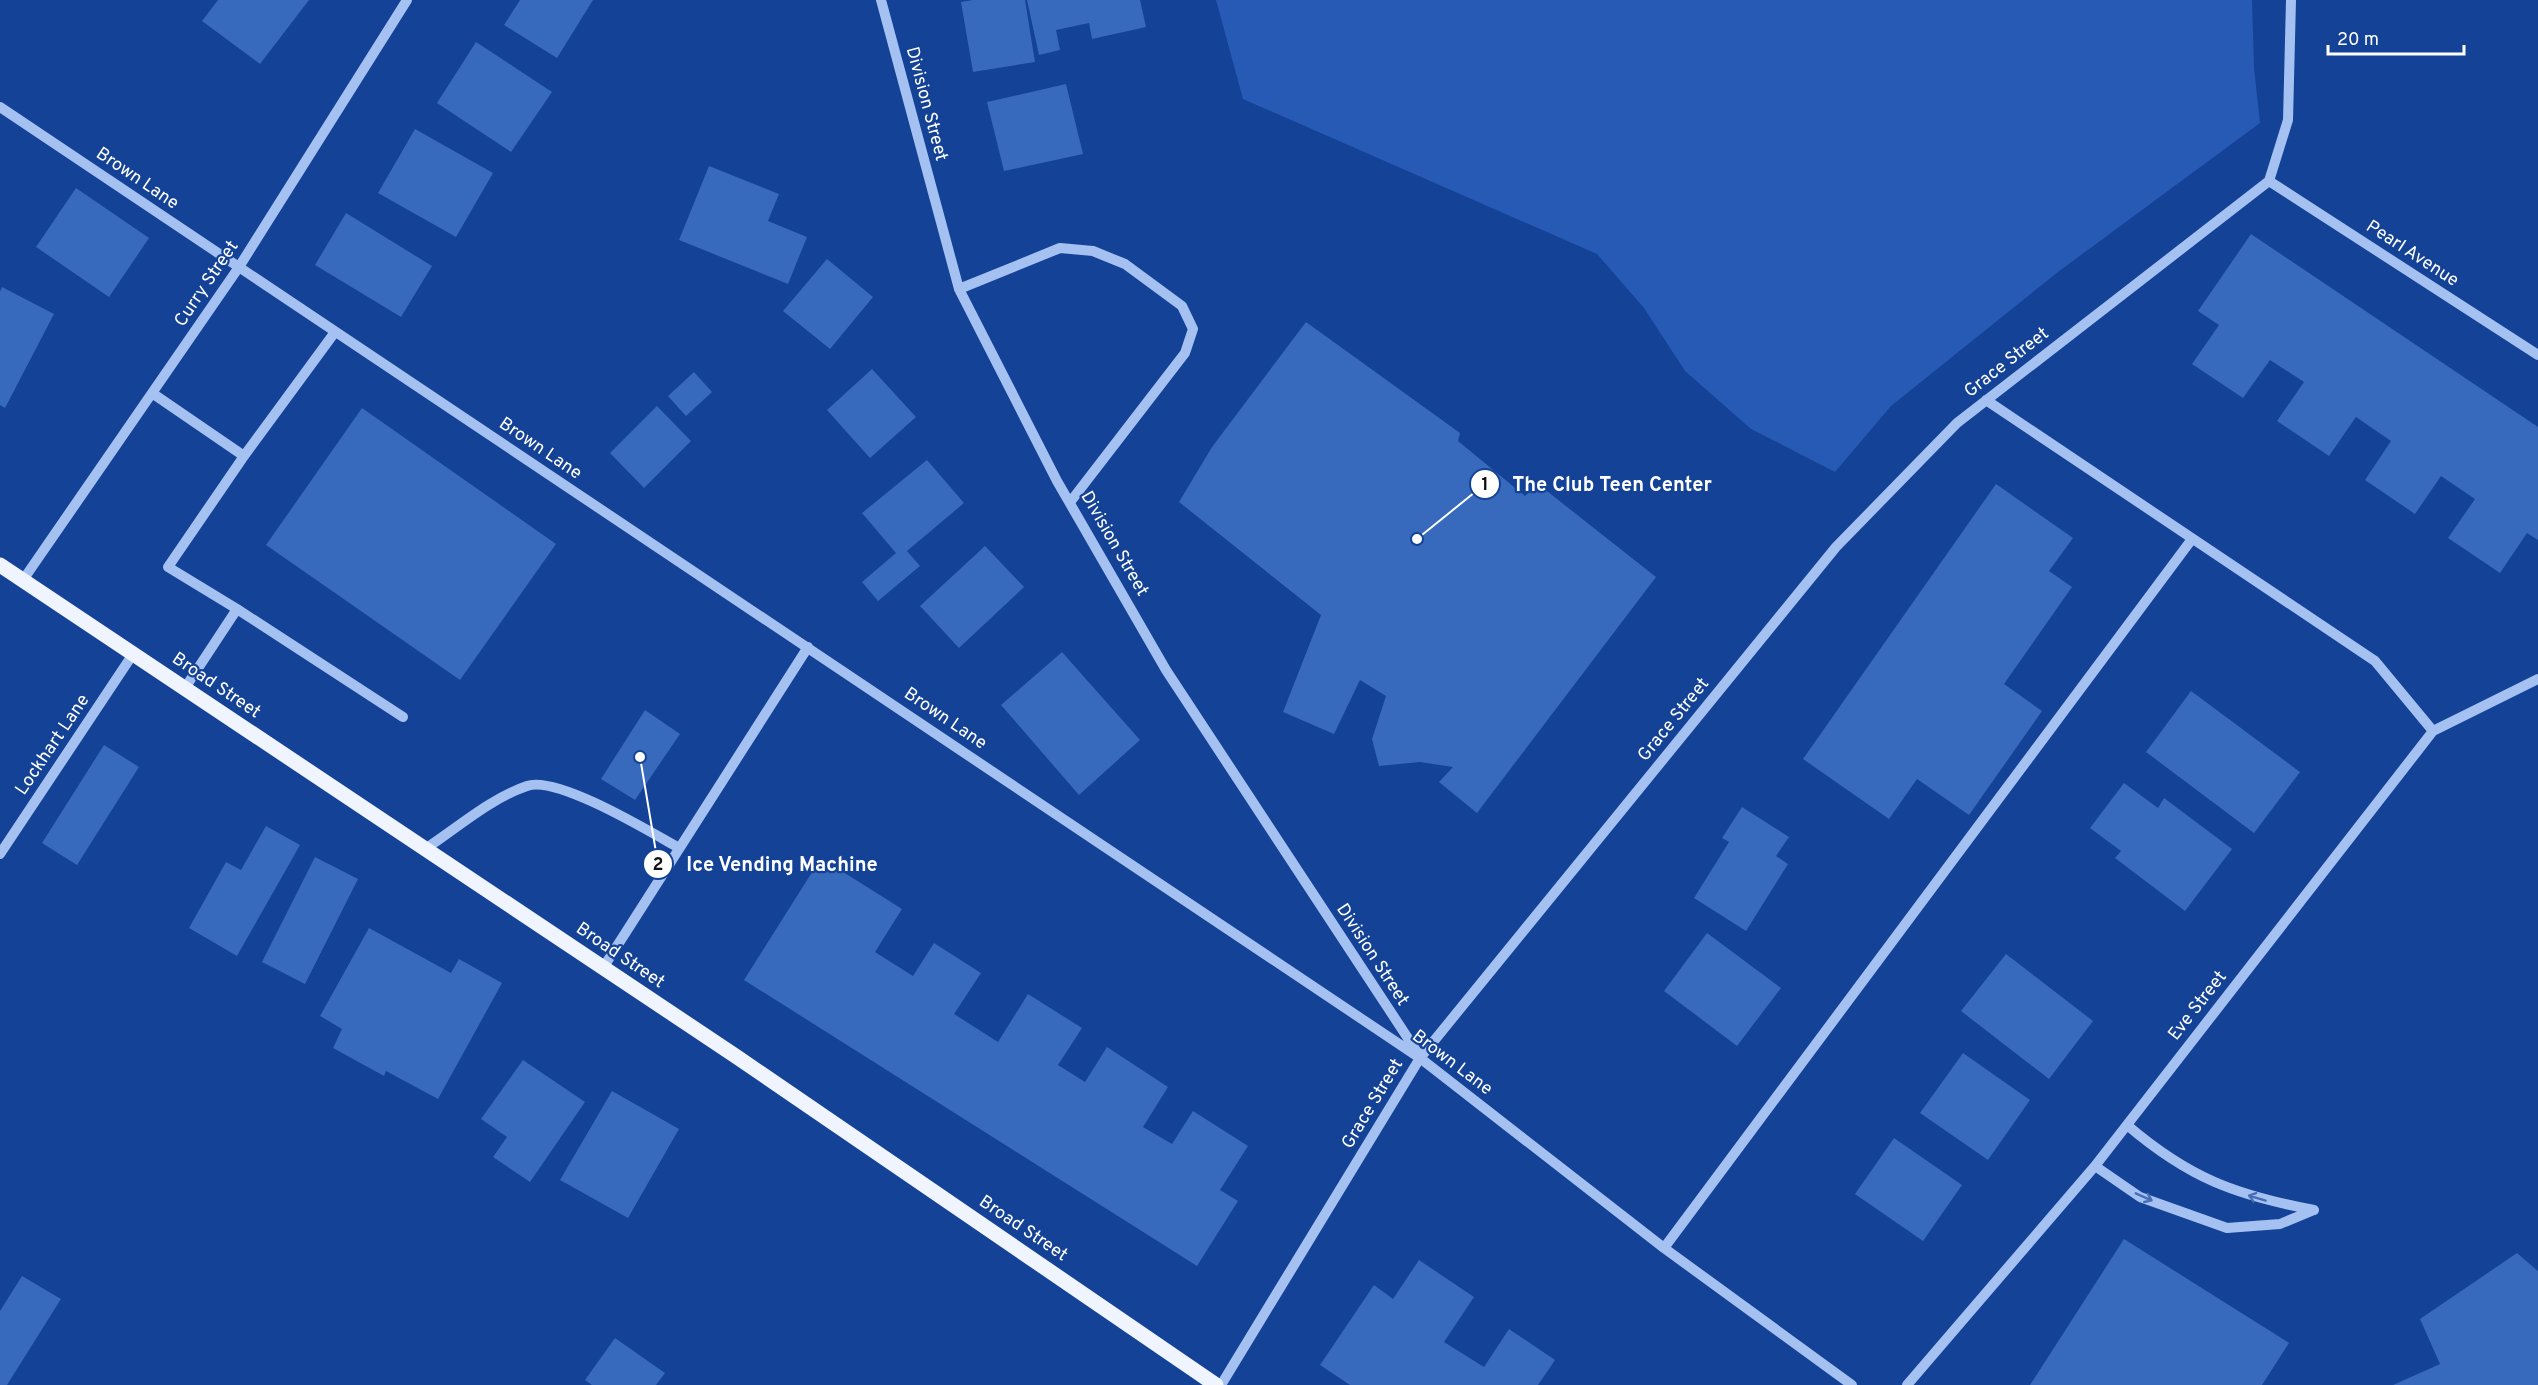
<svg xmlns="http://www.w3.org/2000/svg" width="2538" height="1385" font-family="Overpass,sans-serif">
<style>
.green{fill:#265ab5}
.building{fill:#3769bc}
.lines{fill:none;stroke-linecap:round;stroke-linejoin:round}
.minor{stroke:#a4c1f2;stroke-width:10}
.major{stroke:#eff4ff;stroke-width:15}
.oneway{stroke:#466eb6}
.labels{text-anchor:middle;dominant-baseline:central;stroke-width:4.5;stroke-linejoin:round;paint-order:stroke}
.street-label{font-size:18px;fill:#fff;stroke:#134296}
.leader{fill:none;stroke:#fff;stroke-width:2}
.callout-dot{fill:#fff;stroke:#134296;stroke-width:2}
.mark-label{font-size:18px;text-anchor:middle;font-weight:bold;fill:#111}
.callout-label{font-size:20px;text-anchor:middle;font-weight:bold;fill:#fff;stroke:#134296;stroke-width:4.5;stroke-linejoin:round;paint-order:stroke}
</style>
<rect width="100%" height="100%" fill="#134296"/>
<path class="green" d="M1216,0H2252L2254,67L2260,123L2058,272L1891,406L1835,472L1751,429L1685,371L1644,308L1597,254L1243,99Z"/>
<path class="building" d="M218,0H309L260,64L202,21Z
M520,0H593L557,58L504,25Z
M973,0H1025L1035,62L973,72L961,2Z
M1027,0H1140L1146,27L1092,39L1089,23L1056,30L1060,50L1039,55Z
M476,42L552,92L511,152L437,103Z
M1066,84L1083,154L1004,171L987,102Z
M415,129L493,173L456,237L378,193Z
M709,166L779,194L768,221L807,237L788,284L679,240Z
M76,188L149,238L109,297L36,247Z
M346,213L432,266L401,317L315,265Z
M2251,234L2538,427V540L2527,533L2500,573L2448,538L2475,499L2441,476L2415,514L2365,480L2391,441L2356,417L2329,456L2277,421L2304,382L2270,360L2243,398L2192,364L2219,325L2198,311Z
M827,259L873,297L830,349L783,311Z
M2,287L54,314L5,408L0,405V292Z
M1306,322L1460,433L1458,441L1525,496L1538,484L1656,577L1477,813L1439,782L1453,767L1420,762L1379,766L1372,739L1386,696L1360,680L1334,734L1283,712L1321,615L1179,502L1212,447Z
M872,369L916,417L870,458L827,410Z
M694,372L712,392L686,416L668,396Z
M657,406L691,441L644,488L610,453Z
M362,408L556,544L460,680L266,545Z
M927,460L964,503L907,551L920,566L878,601L862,582L896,553L862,513Z
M1996,484L2073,538L2049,571L2072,587L2004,684L2042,711L1969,815L1917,779L1889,819L1803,759Z
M985,546L1024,587L959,648L920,606Z
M1062,652L1140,740L1079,795L1001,705Z
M2191,691L2300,772L2254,833L2146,752Z
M645,710L680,734L635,800L601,779Z
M104,745L139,767L77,865L42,843Z
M2124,783L2158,808L2164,798L2232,849L2185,911L2115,858L2121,851L2090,828Z
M1742,807L1789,837L1776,856L1788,864L1746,931L1694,898L1729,842L1722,838Z
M266,826L300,845L237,956L189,928L226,862L241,870Z
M315,857L358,879L305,984L262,962Z
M821,858L902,909L875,952L913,976L934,943L981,973L954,1014L998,1042L1028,994L1082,1028L1058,1065L1085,1082L1107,1047L1168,1087L1143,1127L1172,1144L1193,1111L1248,1146L1220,1190L1238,1201L1197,1266L744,980Z
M369,928L451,973L459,959L502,983L438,1099L386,1071L384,1076L333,1048L342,1029L320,1016Z
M1707,933L1781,988L1737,1046L1664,991Z
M2006,954L2093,1021L2049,1079L1961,1011Z
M1963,1053L2030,1100L1988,1160L1920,1113Z
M523,1060L585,1102L530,1182L493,1157L507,1137L481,1119Z
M612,1091L679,1129L628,1218L560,1180Z
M1894,1138L1962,1185L1923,1241L1855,1194Z
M2124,1239L2289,1343L2262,1385H2030Z
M2517,1253L2538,1271V1385H2393L2440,1364L2420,1319Z
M1419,1260L1474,1297L1444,1342L1484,1367L1509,1329L1555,1360L1538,1385H1350L1320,1365L1374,1285L1393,1299Z
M22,1276L61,1299L7,1385H0V1311Z
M615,1338L665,1373L656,1385H592L585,1380Z"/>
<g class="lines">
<path class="minor" d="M881,0L959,289L1057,481L1166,670L1417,1052
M0,107L1420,1058L1664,1248L1852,1385
M2269,181L2538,355
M2269,181L2288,120L2291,0
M959,289L1060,248L1093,251L1125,264L1182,306L1193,329L1185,353L1071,501
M152,393L244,456L168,567L237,609
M1986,400L2375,661L2433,731
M244,456L335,332
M23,580L239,267L407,0
M185,688L237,609L403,717
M425,849C457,828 491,798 527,786C557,775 652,833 679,848
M0,854L133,654
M603,968L808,647
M2127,1125C2189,1178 2235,1195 2314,1210
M2095,1166L2140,1197L2227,1228L2280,1224L2314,1210
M1664,1248L2192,539
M1221,1385L1420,1058L1836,547L1957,423L2269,181
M1907,1385L2095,1166L2433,731L2538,679"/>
<path class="major" d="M0,565L737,1057L1216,1385"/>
</g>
<defs><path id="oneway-shaft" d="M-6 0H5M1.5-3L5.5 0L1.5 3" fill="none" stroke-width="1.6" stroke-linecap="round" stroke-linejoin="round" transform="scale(1.5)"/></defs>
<g class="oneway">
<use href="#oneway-shaft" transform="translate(2144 1197) rotate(24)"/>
<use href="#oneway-shaft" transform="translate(2257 1198) rotate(-163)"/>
</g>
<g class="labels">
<g class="street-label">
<text transform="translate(926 104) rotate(75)">Division Street</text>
<text transform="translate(137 179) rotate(34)">Brown Lane</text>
<text transform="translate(2412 254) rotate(33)">Pearl Avenue</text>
<text transform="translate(207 284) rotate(-56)">Curry Street</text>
<text transform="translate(2007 363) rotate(-38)">Grace Street</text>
<text transform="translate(540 449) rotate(34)">Brown Lane</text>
<text transform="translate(1114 544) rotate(60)">Division Street</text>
<text transform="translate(216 686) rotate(34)">Broad Street</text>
<text transform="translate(945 719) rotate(34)">Brown Lane</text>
<text transform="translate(1674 720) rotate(-51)">Grace Street</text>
<text transform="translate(53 745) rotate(-56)">Lockhart Lane</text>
<text transform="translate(1372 955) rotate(57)">Division Street</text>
<text transform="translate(620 956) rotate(34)">Broad Street</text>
<text transform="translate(2198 1006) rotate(-52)">Eve Street</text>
<text transform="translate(1452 1063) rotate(37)">Brown Lane</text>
<text transform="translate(1373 1104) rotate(-59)">Grace Street</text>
<text transform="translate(1023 1229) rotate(34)">Broad Street</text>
</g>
</g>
<path class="leader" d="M1417 539L1485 484M640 757L658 864"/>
<g class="callout-dot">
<circle cx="1417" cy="539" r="6"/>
<circle cx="640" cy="757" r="6"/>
<circle cx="1485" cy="484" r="15"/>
<circle cx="658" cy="864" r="15"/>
</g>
<g class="mark-label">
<text x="1485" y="490">1</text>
<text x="658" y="870">2</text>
</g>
<g class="callout-label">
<text x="1612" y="491">The Club Teen Center</text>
<text x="782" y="871">Ice Vending Machine</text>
</g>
<path d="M2328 45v9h136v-9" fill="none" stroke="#ffffff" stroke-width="3"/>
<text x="2337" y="45" font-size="18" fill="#ffffff" stroke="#134296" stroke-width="4.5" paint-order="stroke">20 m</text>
</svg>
